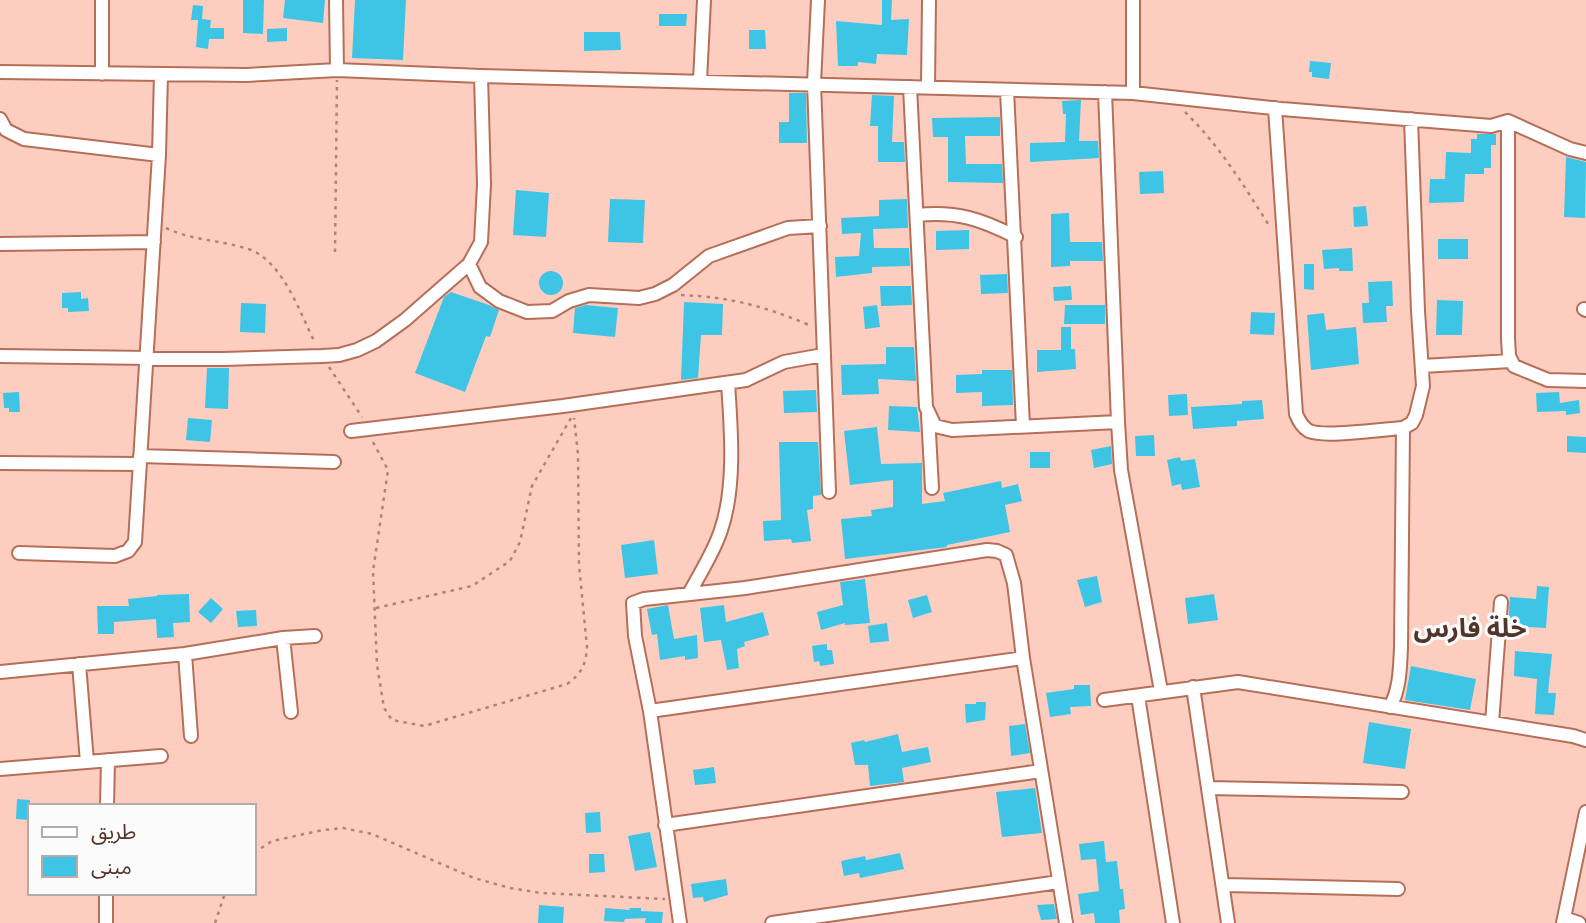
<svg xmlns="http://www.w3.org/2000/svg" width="1586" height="923" font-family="'Roboto Serif','Noto Sans Arabic',serif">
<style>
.building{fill:#3ec4e5}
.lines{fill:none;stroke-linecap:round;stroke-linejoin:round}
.street-casing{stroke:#b56f59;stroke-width:16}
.path{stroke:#ac8579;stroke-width:2.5;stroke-dasharray:3.5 5;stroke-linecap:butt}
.street{stroke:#fff;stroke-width:12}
.labels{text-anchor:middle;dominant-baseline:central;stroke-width:6;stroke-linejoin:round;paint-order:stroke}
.district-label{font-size:26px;font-weight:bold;fill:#52342a;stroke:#fbfbfb}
</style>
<rect width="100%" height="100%" fill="#fdcec0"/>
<path class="building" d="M243,0H264L263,34L243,33Z
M285,0H325L323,23L283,18Z
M355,0H406L403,60L352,58Z
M882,0H892L891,20L909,19L907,55L877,54L876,64L858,62V66H838L836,21L882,25Z
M193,5L203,6L202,19L211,20L210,28H224V39H209L208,49L196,47L198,20H191Z
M659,14H687L686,26H659Z
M287,28V41L267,42V29Z
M749,30H765L766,49H749Z
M584,32H620L621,50L584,51Z
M1310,61L1331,63L1329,79L1312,77V72H1309Z
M789,93H806L807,143H779V122H789Z
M872,95L894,96L892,142H904L905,162H878V126H870Z
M1081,100L1079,141H1098L1099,158L1030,162V143L1065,142L1066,114H1063L1062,101Z
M1000,117V136H965L966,164H1002L1003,183L948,182V137H933L932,118Z
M1477,134H1496V145H1491V168H1484V174H1465L1464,202L1429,203L1430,179H1445L1446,152L1471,153V139H1477Z
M1566,157L1586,162L1585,218L1564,217Z
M1163,171L1164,193L1140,194L1139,172Z
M516,190L549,193L546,237L513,235Z
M610,199L645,200L643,243L608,242Z
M907,199L908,228L873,229L874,248H909L910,266L872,267V273L836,277L835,257L859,256L861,233L842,234L841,218L879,216V200Z
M1366,206L1368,226L1354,227L1353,207Z
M1069,213L1070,242H1102L1103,261H1070V266L1051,267V214Z
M969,230V249L936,250V231Z
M1438,239H1468V259H1438Z
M1352,248L1353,271H1339V268L1324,269L1322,250Z
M1304,264H1314V290L1304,289Z
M539 283a12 12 0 1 1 24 0a12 12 0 1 1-24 0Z
M1007,274L1008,293L981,294L980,275Z
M1392,281L1393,306H1386L1387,322L1363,323L1362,303H1369L1368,282Z
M880,286H911L912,305L881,306Z
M1071,286L1072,300L1054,301L1053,287Z
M81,292V299L88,298L89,311L68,312V308H62V293Z
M451,292L489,305L499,310L490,337L486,336L465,392L415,373L444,297Z
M1437,300L1463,301L1462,335H1436Z
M684,302L723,304L722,335H701L698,378L681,380Z
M241,303L266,304L265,333L240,332Z
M586,305L618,308L615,337L573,333L575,308Z
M877,305L880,327L865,329L863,307Z
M1065,305H1105V324H1064Z
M1251,312L1275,313L1274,335L1250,334Z
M1324,313L1326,330L1356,327L1359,364L1311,370L1307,315Z
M1061,327H1071V349H1075L1076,369L1037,372V350H1061Z
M886,347H914L916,381L878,379L879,394L842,395L841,365L886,364Z
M207,368H229L228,409L205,408Z
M982,370H1012L1013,405L982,406V392L956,393V375L982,374Z
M816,390L817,412L784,413L783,391Z
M19,392L20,412H9V408H4L3,393Z
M1559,392L1560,403L1579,400L1580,413L1566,415V411L1537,412L1536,393Z
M1187,394L1188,415L1169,416L1168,395Z
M1262,400L1264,419L1237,421V426L1193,429L1191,407L1242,404V401Z
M889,406L917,407L920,432L888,430Z
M188,418L212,420L210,442L186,440Z
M877,427L881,464L922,463V504L945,501L943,493L1001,481L1002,488L1018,484L1022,501L1005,505L1010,532L947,545V547L845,559L841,519L872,516L871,510L893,507V480L850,485L844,431Z
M1154,435L1155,456H1136L1135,436Z
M1567,436L1586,437V453L1567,452Z
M779,442H818L821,495L813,496V509L807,510L811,541L792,543L791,539L764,541L763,521L781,520Z
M1111,446L1112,464L1094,468L1091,450Z
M1030,452H1050V468H1030Z
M1180,457L1181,461L1195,459L1200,487L1182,490L1181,484L1172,486L1167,460Z
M654,540L658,574L625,578L621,545Z
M1097,576L1102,602L1085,607L1077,580Z
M865,579L870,623L845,625V623L821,630L817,612L843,605L840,582Z
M1537,586L1549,587L1546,628L1508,626L1510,597L1536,599Z
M189,594L190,622L173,623L174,637L157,638L156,619L114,622V634H98L97,606H129L128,599L157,596V595Z
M1214,594L1218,620L1188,624L1185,598Z
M927,595L932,612L913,618L908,600Z
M211,598L223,609L211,623L198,612Z
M668,605L674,639L697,635L698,658L685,660V656L660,660L657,634L652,635L647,609Z
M724,605L726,622L763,612L769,635L744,642L745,646L737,649L739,668L727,670L721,640L704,642L700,608Z
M256,610L257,626L238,627L236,611Z
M887,623L889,641L870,643L868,626Z
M827,644V650H832L834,664L820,666L819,661L814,662L812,646Z
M1515,651L1552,654L1548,693H1556L1554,715L1535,714L1537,679L1514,676Z
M1411,666L1476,679L1470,710L1405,700Z
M1074,685H1090L1091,706L1070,707L1071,714L1050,717L1046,693L1074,689Z
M976,702H986L985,720L966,723L965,704H976Z
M1369,722L1411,729L1405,769L1363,763Z
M1025,724L1030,753L1011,756L1009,726Z
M898,734L902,752L928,747L931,762L902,768L904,782L870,786L868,765H855L851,743L864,740L865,742Z
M714,767L716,783L695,785L693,770Z
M1035,788L1042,833L1002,837L996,792Z
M17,799L30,800V820L16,819Z
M600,812L601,832L586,833L585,813Z
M650,832L657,867L635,871L628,836Z
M1104,841L1106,862L1117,861L1120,889H1123L1125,909L1119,910L1120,923H1095L1094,913L1081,915L1078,894L1099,891L1096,859L1081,860L1079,844Z
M900,853L904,869L860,878L859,873L844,876L841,861L865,856L866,860Z
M589,854H604L605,872L589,873Z
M726,879L728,895L704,902L703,897L693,898L691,884Z
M1054,904L1057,919L1041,920L1037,905Z
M539,905L564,907L563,923H538Z
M605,908L630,910L629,908H641V911L663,912L662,923H645L646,918L625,919L624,922L604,921Z"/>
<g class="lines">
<defs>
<path id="street" d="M336,0L337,70
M818,0L814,83L829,492
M1133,0V93
M0,72L246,75L337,70L481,76L1133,93L1282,109L1491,126L1508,121L1570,149L1586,153
M102,74V0
M700,81L704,0
M910,87L926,407L935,426L952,430L1118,422L1105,92
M928,88L929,0
M1007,90L1023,426
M1275,108L1296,414C1299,421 1302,427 1309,431C1325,438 1383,429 1403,428L1412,423L1416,415L1423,386L1418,311L1411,119
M0,119L6,130L24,139L159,155
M1508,121V338L1509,356L1514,366L1548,380L1586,381
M917,215C957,211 981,219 1016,237
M0,244L154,242
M469,264L480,287L499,301L527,312L552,311L569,301L589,295L639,298L655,294L673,285L709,256L788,228L820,226
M1584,309L1586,310
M0,356L224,359L322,356L339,355L357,350L376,341L405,320L469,264L481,242L484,184L481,76
M1422,366L1511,361
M928,415L932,488
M1118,422L1121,470L1161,691
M351,431L563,406L746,380L784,362L823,355
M140,456L334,462
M1,463L140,464
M19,553L115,556L128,551L135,542L159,155L161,74
M689,594C700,573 714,552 721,530C736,486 731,428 728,383
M283,638L291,712
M185,654L191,736
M79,664L87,762
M0,672L185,654L283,638L315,636
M1193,687L1228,923
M1138,696L1173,923
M1104,700L1238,682L1573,736L1586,740
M1390,707C1400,689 1400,668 1401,647L1403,428
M650,711L1023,658
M1492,723L1501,602
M0,769L161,756
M1208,788L1402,792
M107,806L108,760
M665,825L1041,771
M1223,885L1398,889
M1564,918L1579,923
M106,923V893
M680,923L650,711L635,636L633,603L644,599L745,588L987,550L997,551L1006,555L1014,583L1023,658L1066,923
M772,923L1059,882
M1563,923L1586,812"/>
</defs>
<use href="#street" class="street-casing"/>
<path class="path" d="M1185,112C1220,146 1244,186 1270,227
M166,228C193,241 223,240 251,250C284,264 300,313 315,343
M335,252L337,80
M681,295C730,297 764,306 809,325
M329,367L362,417
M373,442L388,470L373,571L377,665L384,708L392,720L424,726L567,684C581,674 586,665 587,647L579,565L578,454L574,418
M376,608L472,586L510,561L520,542L532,486L571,418
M254,853L272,841L323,830L343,828L372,834L474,878L510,888L541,893L665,899
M215,923L225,893"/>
<use href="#street" class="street"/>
</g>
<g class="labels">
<g class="district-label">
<text x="1470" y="628">خلة فارس</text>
</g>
</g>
<rect x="28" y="804" width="228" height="91" fill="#fbfbfb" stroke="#b7aba7" stroke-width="2"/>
<rect x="42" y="827" width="35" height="10" fill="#ffffff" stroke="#b7aba7" stroke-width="2"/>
<text x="91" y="839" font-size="21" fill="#52342a">طريق</text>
<rect x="42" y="856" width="35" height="21" fill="#3ec4e5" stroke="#b7aba7" stroke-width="2"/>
<text x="91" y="874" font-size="21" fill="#52342a">مبنى</text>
</svg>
